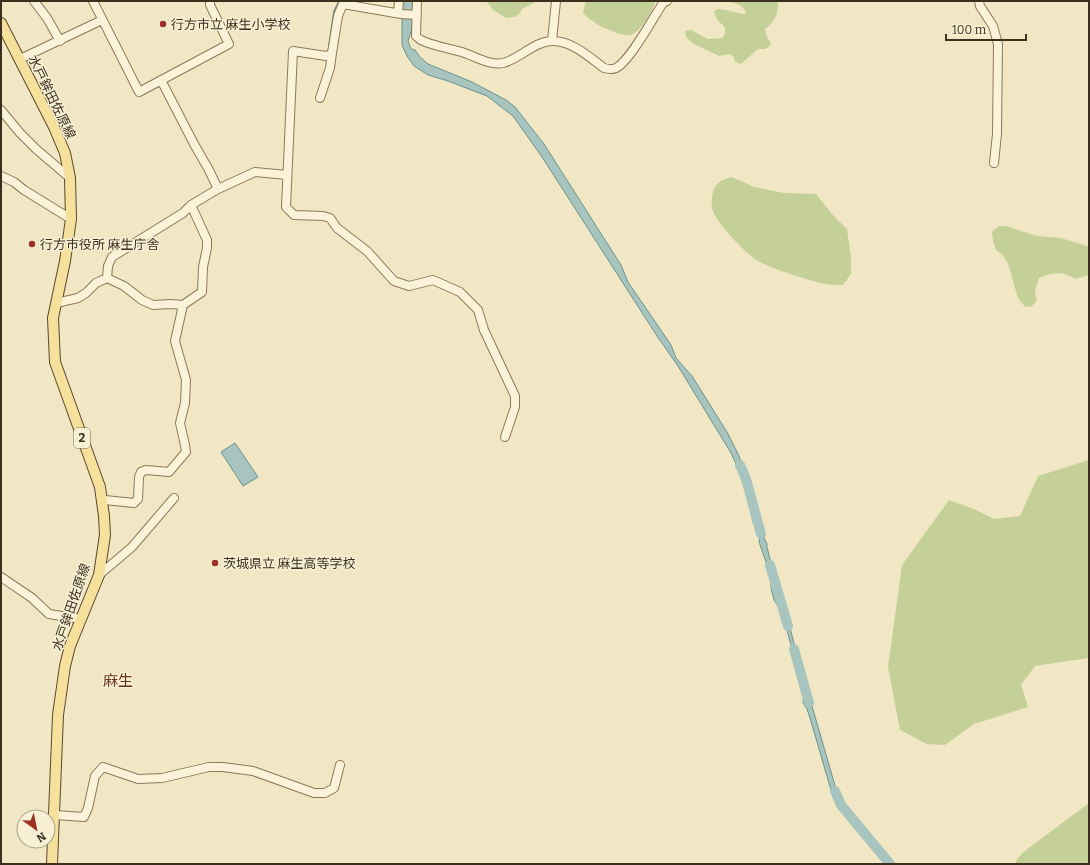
<svg xmlns="http://www.w3.org/2000/svg" width="1090" height="865" font-family="Bitter,'Noto Sans JP',serif">
<style>
.green{fill:#c5d098}
.water{fill:#a7c4be;stroke:#6d938d}
.lines{fill:none;stroke-linecap:round;stroke-linejoin:round}
.stream{stroke:#6d938d;stroke-width:1.5}
.river{stroke:#a7c4be;stroke-width:10}
.minor-casing{stroke:#8d795a;stroke-width:10}
.major-casing{stroke:#5b472e;stroke-width:12}
.minor{stroke:#fbf3d9;stroke-width:8}
.major{stroke:#f5e19c;stroke-width:10}
.poi-dot{fill:#9f3026;stroke:#f7f0d5;stroke-width:1.5}
.labels{text-anchor:middle;dominant-baseline:central;stroke-width:3;stroke-linejoin:round;paint-order:stroke}
.shield{fill:#f7f0d5;stroke:#746955;stroke-width:1}
.shield-label{font-size:12px;font-weight:bold;fill:#3c2f1e}
.poi-label{font-size:13px;fill:#3c2f1e;stroke:#f7f0d5;text-anchor:start}
.street-label{font-size:13px;fill:#3c2f1e;stroke:#f7f0d5}
.quarter-label{font-size:15px;fill:#6b331b;stroke:#f7f0d5}
</style>
<rect width="100%" height="100%" fill="#f1e7c5"/>
<path class="green" d="M485,1H537L522,9L520,13L515,17L506,18L493,10L487,2Z
M586,1H655C655,9 639,34 630,35C618,36 588,22 583,12Z
M727,1H778C778,14 776,21 765,29L767,37L771,43L770,46L765,49H758L741,64L735,62L734,57L730,54L719,56C710,50 684,44 685,31L691,30L708,39L722,38L725,34V28L717,19L714,12L717,9C726,9 735,13 744,14L746,12C742,4 734,3 727,1Z
M732,177L754,187L784,193L816,194L832,214L847,229L851,257V274L843,285C825,286 810,280 793,275C781,271 769,267 758,261C746,254 715,222 712,208C711,206 712,202 712,199C712,186 720,179 732,177Z
M999,226H1006L1037,236L1061,238L1087,246L1089,248V275L1076,279C1062,271 1053,272 1039,278L1035,291L1037,300L1032,306L1025,307L1018,298L1008,264L1003,255L996,250L993,241L992,232Z
M1089,460V658L1035,666L1021,685L1028,707L974,724L945,745L927,744L900,730L888,667L902,565L949,500L974,509L994,519L1020,516L1038,476Z
M1089,803V864H1014L1022,853Z"/>
<path class="water" d="M402,1H413L412,29L408,41L411,49L415,50L420,57L428,64L472,82L506,100L515,107L544,144L621,265L628,282L671,345L676,358L692,376L727,432L739,456L744,473L752,511L761,527L764,538L767,544V547L774,575L773,584L774,592L788,620L797,655L801,679L810,699L840,803L835,796L834,791L831,790L810,718L807,709L803,703L804,691L798,675L795,658L781,611L774,600L771,588V576L759,542L760,537L753,522L743,479L731,453L678,366L657,336L542,157L513,116L487,96L448,81L428,75L414,66L407,56L402,45Z
M235,443L258,477L243,486L221,452Z"/>
<g class="lines">
<path class="stream" d="M328,52L334,11L339,1"/>
<path class="river" d="M740,465L746,479L761,534
M770,565L788,626
M794,649L809,703
M835,791L841,805L890,864"/>
<defs>
<path id="minor" d="M34,1L47,18L60,41
M93,1L139,92L229,44L210,5V1
M344,1L338,16L332,53L329,55L326,56L293,51L286,207L294,215L323,216L330,218L337,228L367,251L394,281L409,286L433,280L460,292L478,310L484,330L515,396V407L505,437
M417,1L416,36C418,38 418,38 421,40C433,46 448,48 462,52C474,56 490,66 503,63C520,59 534,41 553,41C572,41 589,57 604,68C608,69 612,70 616,68C630,61 653,18 663,3L667,1
M979,1L980,6L993,26L998,44L997,134L994,163
M343,4L401,14L417,15
M398,13L399,1
M552,41L556,1
M20,59L102,20
M161,80L194,144L209,170L218,189
M320,98L330,68L332,53
M1,110L20,133L36,149L70,178
M1,176L14,182L24,190L71,219
M107,278L108,266L112,257L183,213L191,205L218,189L255,172L287,175
M56,303L78,298L86,293L96,283L107,278L124,286L142,300L153,305L171,304L183,305
M101,501L105,500L134,503L138,499L139,477L141,472L146,470L169,472L186,452L185,445L180,423L185,403L186,380L175,341L183,305L202,292L203,267L207,248V240L191,205
M99,575L132,547L174,498
M1,577L32,598L49,614L81,619
M55,815L84,817L88,808L95,776L103,767L138,779L162,778L209,767H223L253,771L314,793H325L334,788L340,765"/>
<path id="major" d="M1,23L54,127L65,153L70,178L71,219L65,261L53,318L55,362L100,487L104,516L105,535L99,575L70,646L65,666L58,715L52,864"/>
</defs>
<use href="#minor" class="minor-casing"/>
<use href="#major" class="major-casing"/>
<use href="#minor" class="minor"/>
<use href="#major" class="major"/>
</g>
<g class="poi-dot">
<circle cx="163" cy="24" r="4"/>
<circle cx="32" cy="244" r="4"/>
<circle cx="215" cy="563" r="4"/>
</g>
<g class="labels">
<rect class="shield" x="74" y="428" width="16" height="20" rx="3"/>
<g class="shield-label">
<text x="82" y="438">2</text>
</g>
<g class="poi-label">
<text x="171" y="24">行方市立 麻生小学校</text>
<text x="40" y="244">行方市役所 麻生庁舎</text>
<text x="223" y="563">茨城県立 麻生高等学校</text>
</g>
<g class="street-label">
<text transform="translate(52 97) rotate(64)">水戸鉾田佐原線</text>
<text transform="translate(71 607) rotate(-71)">水戸鉾田佐原線</text>
</g>
<g class="quarter-label">
<text x="118" y="681">麻生</text>
</g>
</g>
<rect width="1090" height="865" fill="none" stroke="#3c2f1e" stroke-width="4"/>
<g transform="translate(36 829) rotate(147)"><circle r="19" fill="#f7f0d5" stroke="#aca38c"/>
<path d="M0-3L7 15L0 10L-7 15Z" fill="#9f3026"/>
<text y="-6" font-size="11" font-weight="bold" text-anchor="middle" fill="#3c2f1e">N</text>
</g>
<path d="M946 34v6h80v-6" fill="none" stroke="#3c2f1e" stroke-width="2"/>
<text x="952" y="34" font-size="12" fill="#3c2f1e" stroke="#f7f0d5" stroke-width="3" paint-order="stroke">100 m</text>
</svg>
